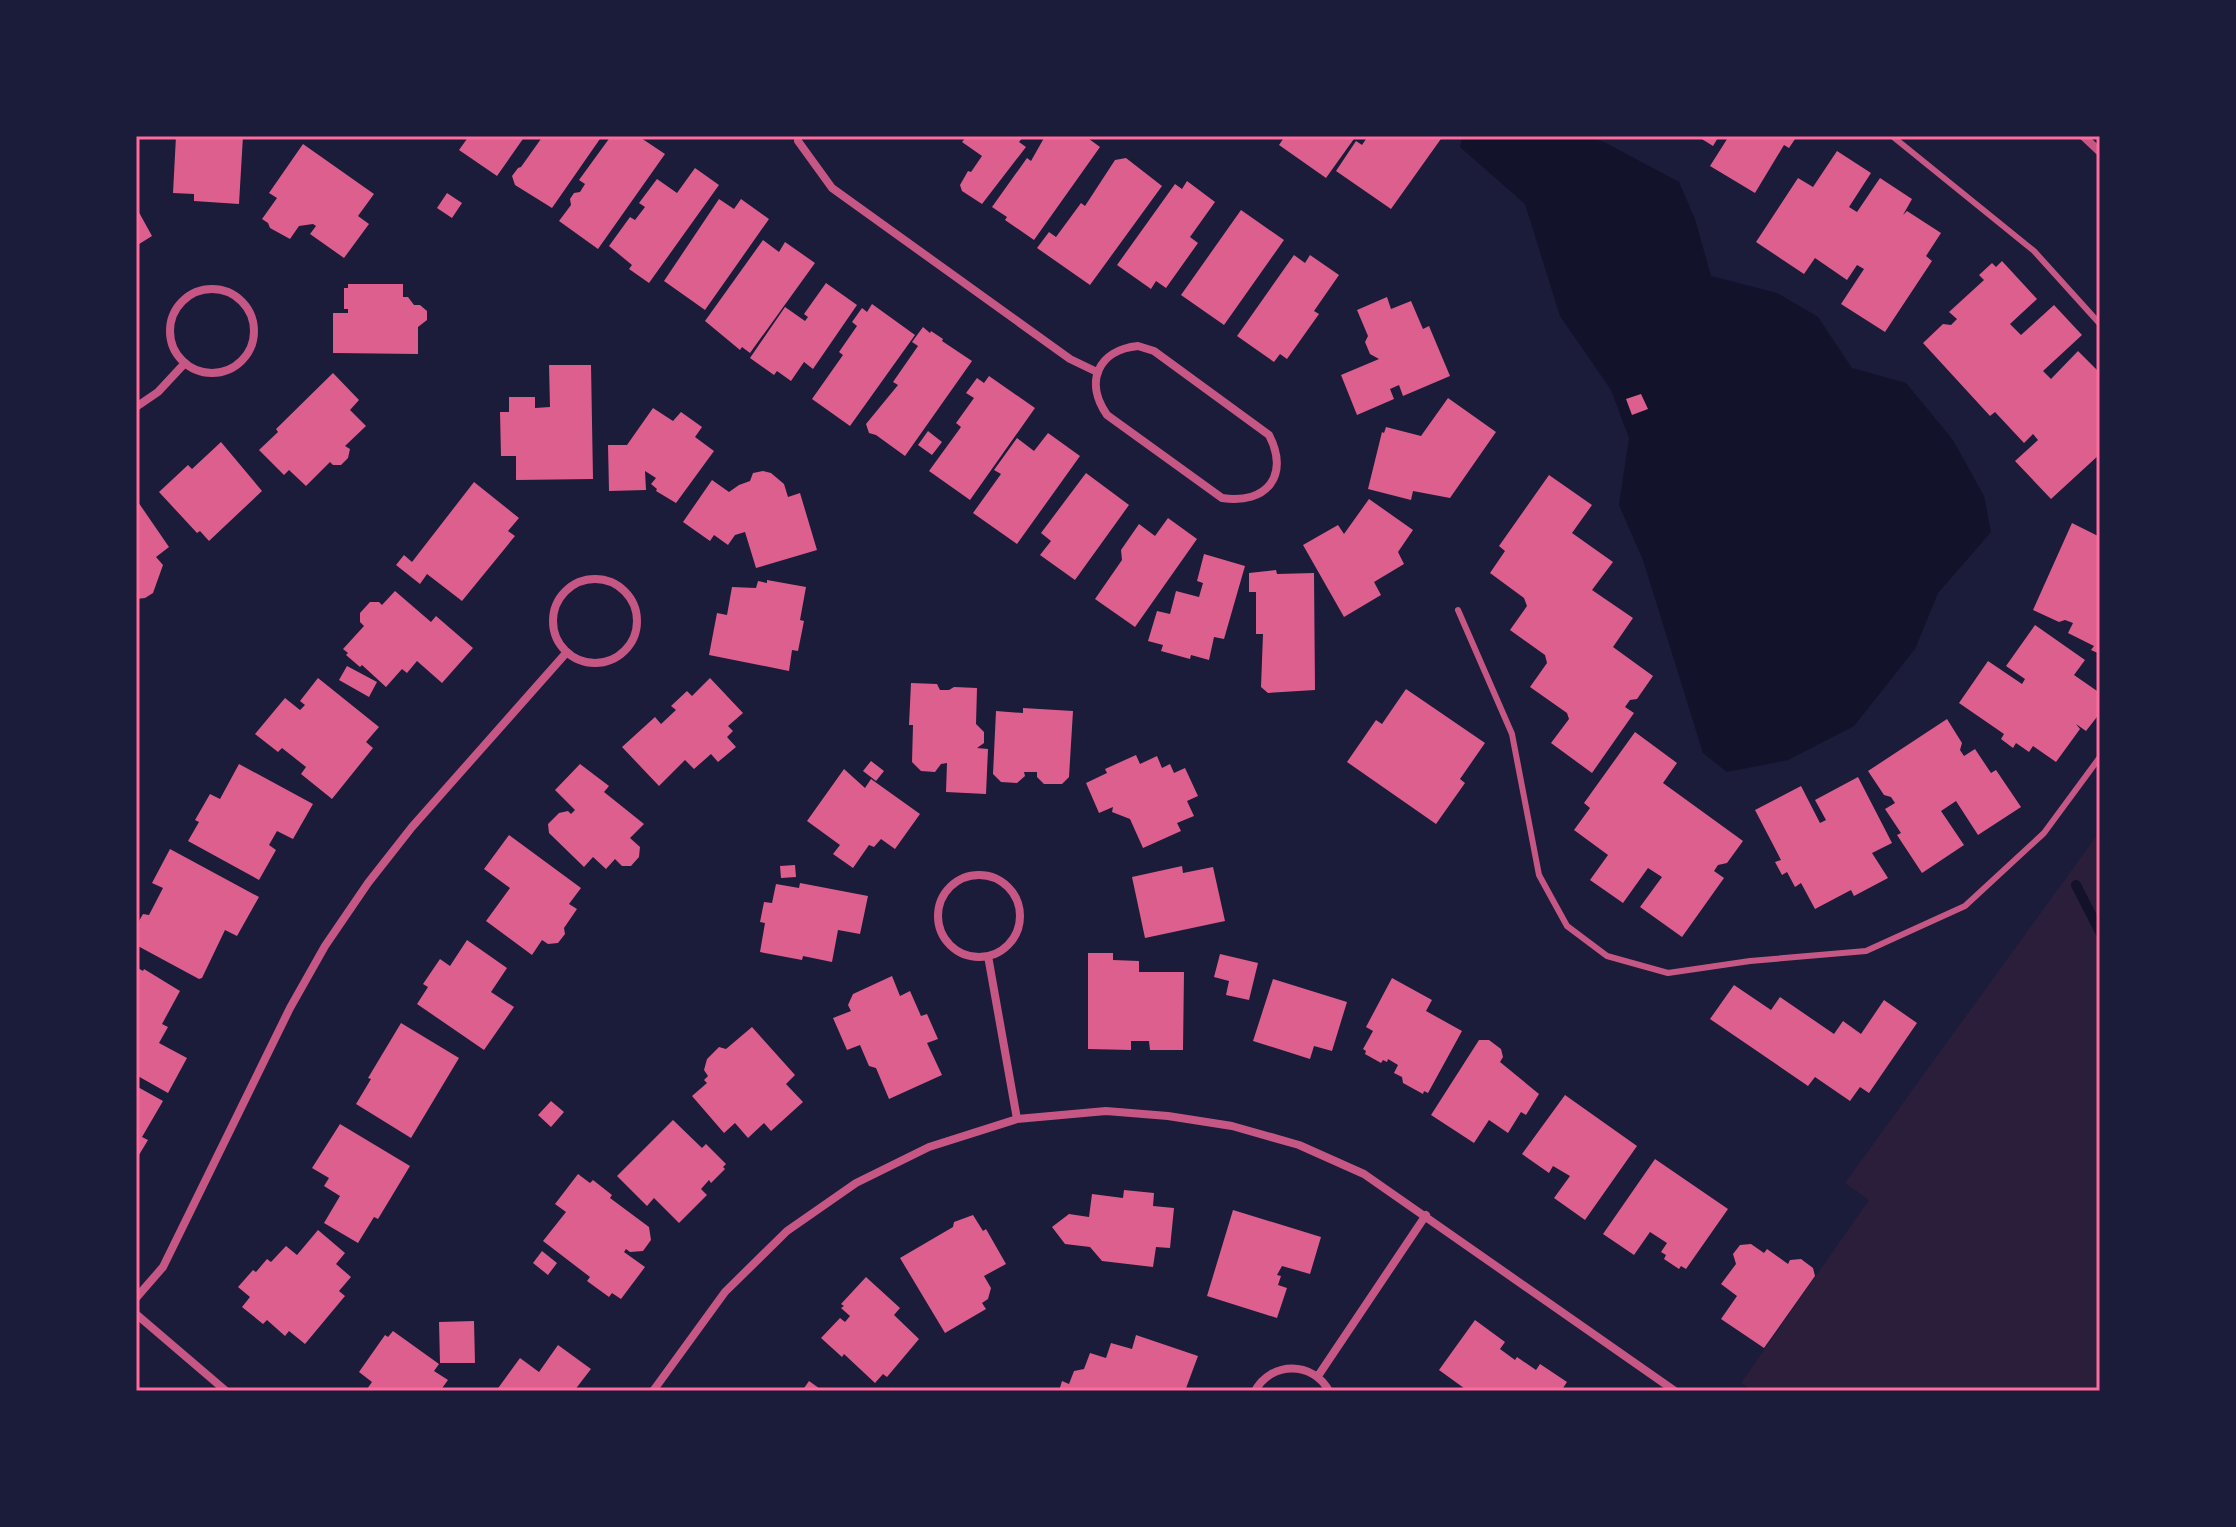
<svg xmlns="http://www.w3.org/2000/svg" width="2236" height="1527" font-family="'Exo 2',sans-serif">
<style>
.green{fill:#2a1e3b}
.water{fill:#12122b}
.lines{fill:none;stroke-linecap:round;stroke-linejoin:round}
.stream{stroke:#12122b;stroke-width:10}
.building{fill:#dd5f8e}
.service{stroke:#c65784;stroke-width:6}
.minor{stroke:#c65784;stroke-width:8}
.neatline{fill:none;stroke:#ff6b9d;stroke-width:3}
</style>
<rect width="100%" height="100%" fill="#1b1b3a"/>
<path class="green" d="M2100,831V1391H1753L1741,1383L1869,1200L1845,1183Z"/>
<path class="water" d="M1463,136H1584L1604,142L1679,182L1695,219L1711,276L1777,293L1818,317L1852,368L1906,383L1953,440L1984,496L1991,532L1938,593L1915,649L1854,726L1788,760L1727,772L1703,753L1643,560L1619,505L1629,438L1611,390L1560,316L1525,204L1460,147Z"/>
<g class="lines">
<path class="stream" d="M2076,885L2100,932"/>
</g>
<path class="building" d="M176,136H243L239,204L194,201V194L173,193Z
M469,136H525L497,176L459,150Z
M543,136H602L552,208L515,185L512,176L518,168L521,167Z
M611,136H638L665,154L598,249L559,221L571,205L570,199L574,193L580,192L585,184L579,180Z
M967,136H1024L1019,142L1026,147L982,204L962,191L960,185L968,171L971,172L982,156L962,142Z
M1050,136H1085L1100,147L1034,240L1005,220L1007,217L992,207L1027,158L1031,161L1044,138Z
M1285,136H1356L1326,178L1279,145Z
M1368,136H1443L1391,209L1336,171L1356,141L1362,145Z
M1697,136H1719L1713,146Z
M1729,136H1797L1789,148L1784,145L1755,193L1710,166Z
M303,144L374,194L358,216L369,224L344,258L310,234L316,226L313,224L299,226L290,239L270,228L268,223L262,219L277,198L269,193Z
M1837,151L1871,173L1849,207L1857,212L1880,178L1912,199L1903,215L1907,211L1941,233L1926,256L1932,261L1885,332L1841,304L1864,269L1857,265L1847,280L1815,258L1804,274L1756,242L1798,178L1813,187Z
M1126,158L1162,186L1090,285L1037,248L1049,232L1056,237L1081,203L1085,206L1115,160Z
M695,168L719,185L649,283L629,269L632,265L609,246L630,217L635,220L645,207L639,203L657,179L677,193Z
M1187,181L1215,202L1190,237L1198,243L1166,288L1156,281L1151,289L1117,265L1175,184L1182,189Z
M447,193L462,203L452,218L437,208Z
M719,199L734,209L741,199L769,219L705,310L664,281Z
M136,207L152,236L136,246Z
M1241,210L1284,240L1224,325L1181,295Z
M763,240L779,252L785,242L815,263L750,353L742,347L740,350L705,321Z
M1294,255L1305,263L1310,255L1339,275L1314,311L1319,314L1287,359L1280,354L1274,362L1237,336Z
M2002,261L2037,299L2010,324L2021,335L2054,305L2082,335L2043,371L2051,379L2078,351L2100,373V454L2051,499L2015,461L2038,440L2033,434L2024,443L1995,412L1990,416L1923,343L1943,324L1951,325L1957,319L1949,312L1984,280L1979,275L1992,263L1996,267Z
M826,283L857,305L813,369L804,362L791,381L777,371L774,375L750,358L785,307L805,321L808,317L804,314Z
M348,284H403V297H408L414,305H420L427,311V320L418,327V354L333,353V313H348V309H344V288H348Z
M1387,297L1391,309L1411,301L1423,329L1429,326L1450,376L1403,396L1399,385L1390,389L1394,399L1357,415L1341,375L1379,359L1370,354L1365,342L1368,336L1357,310Z
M872,304L915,335L850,426L812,399L843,355L839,352L857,326L852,322L862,308L867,312Z
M923,327L930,333L931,331L943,339L942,341L972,361L905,456L876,435L869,433L866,424L898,385L893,382L918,346L912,342Z
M549,365H591L593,479L516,480V456H501L500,412H509V397H535V408L550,407Z
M333,373L359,400L350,410L366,426L345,446L350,449L348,458L341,465H333L330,462L306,486L289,470L284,475L259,450L278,432L276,429Z
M989,376L1035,408L970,500L929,471L961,427L956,423L974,398L966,393L977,378L984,383Z
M1641,394L1648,409L1632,415L1626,399Z
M1448,398L1496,432L1450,498L1413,491L1411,500L1368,489L1382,432L1384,433L1386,427L1421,436Z
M653,408L673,421L681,412L702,427L695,437L714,451L676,503L656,491L657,489L651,484L656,478L645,471L646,490L609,491L608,445H627Z
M928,431L942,442L932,455L918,445Z
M1048,433L1080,456L1017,544L973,513L1001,474L994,470L1017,438L1034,451Z
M221,442L262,491L209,541L200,531L197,533L159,492L188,465L192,469Z
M763,471L771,473L784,484L788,497L800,493L817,550L756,568L745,532L735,535L728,545L714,535L710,541L683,522L712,480L729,492L739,485L750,481L753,473Z
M1086,473L1129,505L1075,580L1040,555L1051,541L1041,533Z
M1549,475L1592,505L1572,533L1613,562L1592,590L1633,618L1613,647L1653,676L1637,699L1630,700L1625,707L1634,713L1592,773L1551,743L1569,719L1567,713L1530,687L1547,663L1545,655L1510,630L1527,606L1524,598L1490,573L1505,551L1499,546Z
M474,482L519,518L508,531L515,536L462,601L427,574L420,584L396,565L404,555L412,562Z
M136,499L169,547L156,557L163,565L153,593L145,598L136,599Z
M1369,499L1413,530L1398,552L1404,564L1374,582L1381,595L1344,617L1303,545L1338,525L1344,534Z
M1168,518L1197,539L1135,627L1095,599L1122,560L1121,550L1139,524L1155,536Z
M2072,523L2100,537V654L2091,650L2094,646L2068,633L2073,623L2065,620L2059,622L2033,610Z
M1204,554L1245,566L1224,639L1214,637L1209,660L1191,655L1190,659L1161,651L1163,645L1148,641L1157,611L1170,614L1176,591L1199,597L1203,583L1197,581Z
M1276,570L1277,574L1314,573L1315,690L1268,693L1261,687L1263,634H1256V592H1249V573Z
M767,580L806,587L800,620L804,621L798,651L792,650L789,671L709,655L717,613L727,615L732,587L756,588L758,581L767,583Z
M395,591L431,622L436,616L473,648L442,683L417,661L407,673L402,669L386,687L362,665L360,667L346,655L348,653L343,649L364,626L360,622V613L370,602H379L382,605Z
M2035,625L2085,660L2074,675L2100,693V713L2086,731L2076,724L2080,729L2056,762L2033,746L2029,752L2016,743L2013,748L2001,739L2004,734L1959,703L1988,661L2022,684L2025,679L2006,666Z
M347,666L377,682L369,697L339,680Z
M318,678L379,727L366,742L373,748L332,799L301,774L306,767L282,748L278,752L255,734L285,698L300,710L305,705L300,701Z
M710,678L743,713L728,726L733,731L727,737L736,747L718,762L711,754L694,769L685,760L659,786L622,747L655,717L661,724L676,710L671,706L687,691L692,696Z
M911,683L937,684L940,690H949L954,687L977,688L976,724L984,732V743L977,748L988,749L986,794L946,792L947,763L941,764L935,772L921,771L912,762L913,725H909Z
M1406,689L1485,743L1460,779L1465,783L1436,824L1347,762L1376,720L1382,724Z
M1023,708L1073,711L1069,777L1062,784H1044L1037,777V772H1024L1025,776L1017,783L1001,782L993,774L996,711L1023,713Z
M1947,719L1962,743L1960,750L1964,756L1975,749L1991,773L1996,770L2021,807L1978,835L1956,801L1941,811L1964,845L1922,873L1897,835L1901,833L1885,809L1895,803L1891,797L1884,795L1868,771Z
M1635,732L1677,763L1663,783L1743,841L1727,863L1718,865L1714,871L1724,878L1682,937L1640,907L1662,877L1648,868L1623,903L1590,880L1608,855L1574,830L1590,808L1584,803Z
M1136,755L1140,764L1157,756L1162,768L1170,764L1174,773L1185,768L1198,796L1187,801L1194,816L1177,823L1181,831L1143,848L1130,819L1112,812L1113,807L1099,813L1086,783L1107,773L1105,769Z
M871,761L884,771L876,781L863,771Z
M239,764L313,804L293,839L277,831L269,845L276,850L259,880L188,841L199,822L195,820L210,794L220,799Z
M580,764L609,786L604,792L644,824L630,838L640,847L639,857L631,866H622L615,859L606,869L593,857L584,867L549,833L548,824L559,813L568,811L571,814L575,810L555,790Z
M844,769L865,788L871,779L920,814L895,849L881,839L874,847L869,845L853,868L833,854L840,845L807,821Z
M1858,777L1892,843L1872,853L1888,878L1854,896L1851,890L1815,909L1801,883L1795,887L1787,872L1782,875L1775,862L1781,860L1755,810L1801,786L1820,823L1826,820L1815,800Z
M509,835L581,888L569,904L577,909L564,928L565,934L558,943L548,944L542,940L532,955L486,921L510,888L484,869Z
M170,849L259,897L237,936L225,930L202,978L199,979L136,945V926L143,914L149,915L163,888L152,883Z
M795,865L796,877L781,878L780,866Z
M1182,866L1183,873L1213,867L1225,921L1145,938L1132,877Z
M800,883L868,896L860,934L838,930L832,962L803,956L802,960L760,952L765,923L760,922L764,902L772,903L776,884L799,888Z
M467,940L507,968L491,992L514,1007L484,1050L417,1004L428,987L423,984L440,959L450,966Z
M1088,953H1113V960L1139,961V972H1184L1183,1050H1150L1149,1041H1131V1050L1088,1049Z
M1220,954L1258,963L1249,1000L1226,995L1229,981L1214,977Z
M136,967L143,971L144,969L180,991L162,1024L168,1027L159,1043L187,1058L168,1093L136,1075Z
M892,976L900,996L910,991L921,1016L927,1014L938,1039L927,1043L942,1075L889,1099L876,1068L869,1066L860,1045L847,1050L833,1018L851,1011L848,1005L853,994Z
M1392,978L1432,1000L1426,1011L1462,1031L1428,1093L1424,1091L1423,1094L1403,1083L1402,1077L1394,1073L1398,1065L1388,1059L1387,1062L1383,1060L1381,1063L1365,1054L1366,1051L1363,1049L1373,1031L1366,1027Z
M1273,979L1347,1002L1332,1051L1314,1046L1310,1059L1253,1041Z
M1734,985L1771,1010L1780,997L1834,1034L1843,1021L1861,1034L1884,1000L1917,1023L1869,1093L1860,1087L1850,1101L1815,1077L1808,1086L1710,1019Z
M401,1023L459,1058L411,1138L356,1104L371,1079L368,1078Z
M752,1027L795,1075L786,1084L803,1102L771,1131L764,1123L748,1138L735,1123L724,1133L692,1096L707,1083L704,1080L708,1076L704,1070L707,1059L719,1047L726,1049Z
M1479,1040H1489L1501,1049L1503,1057L1500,1062L1539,1094L1526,1115L1521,1112L1508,1133L1489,1120L1474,1143L1431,1115Z
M136,1086L163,1101L142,1137L148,1140L136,1160Z
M1565,1095L1637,1146L1585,1220L1554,1198L1570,1176L1553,1166L1549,1173L1522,1154Z
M551,1101L564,1112L551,1127L538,1115Z
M673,1120L702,1148L706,1144L726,1164L723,1167L725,1169L711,1183L709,1180L701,1189L707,1195L679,1223L654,1198L647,1206L617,1176Z
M340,1124L410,1166L378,1219L374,1217L358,1243L324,1223L340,1196L324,1186L329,1178L312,1168Z
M1655,1159L1728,1209L1686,1269L1681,1266L1679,1269L1664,1259L1666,1255L1661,1252L1667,1243L1650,1232L1634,1255L1603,1234Z
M578,1174L590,1183L593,1180L612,1195L610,1198L649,1227L651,1240L643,1251L630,1252L626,1249L624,1252L645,1267L621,1299L612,1293L609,1297L587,1281L590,1277L543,1241L566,1212L555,1204Z
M1124,1190L1154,1193L1153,1206L1174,1208L1170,1248L1156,1247L1153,1267L1102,1261L1090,1247L1065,1244L1052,1227L1069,1214L1089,1217L1092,1194L1123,1198Z
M1233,1210L1321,1237L1310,1274L1282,1266L1277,1275L1281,1276L1278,1285L1287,1288L1277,1318L1207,1296Z
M973,1215L983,1231L986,1229L1006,1264L984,1276L991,1288L988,1299L982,1303L986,1309L945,1333L900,1258L953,1227L954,1222Z
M318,1230L345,1253L336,1264L351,1277L339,1291L345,1296L305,1344L289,1331L285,1336L267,1320L263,1324L242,1307L250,1297L238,1287L253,1270L256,1272L267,1259L271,1262L286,1246L297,1255Z
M1751,1244L1764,1253L1767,1249L1788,1264L1790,1260L1801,1259L1813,1268L1815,1276L1764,1348L1721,1319L1737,1296L1721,1284L1736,1264L1733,1254L1740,1245Z
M542,1251L557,1263L548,1275L533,1263Z
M866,1277L900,1308L894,1315L919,1339L887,1377L883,1374L875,1383L844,1354L842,1357L821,1338L840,1318L845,1322L850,1316L841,1308L844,1306L841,1304Z
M1475,1320L1505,1342L1500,1349L1515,1360L1517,1357L1536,1370L1540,1364L1567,1382L1561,1391H1468L1439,1370Z
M474,1321L475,1363H440L439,1322Z
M393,1331L439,1364L434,1371L448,1380L440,1391L367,1389L372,1382L359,1372L385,1335L388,1337Z
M1136,1335L1198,1356L1185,1391H1059L1062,1381L1069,1384L1074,1371L1084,1369L1090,1353L1106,1358L1111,1343L1132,1349Z
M558,1345L591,1369L574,1391H496L520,1358L539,1372Z
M809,1381L823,1391H802Z"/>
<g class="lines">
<path class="service" d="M1892,136L2034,251L2100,324
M1458,610L1512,734L1539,875L1567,926L1607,956L1668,973L1750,961L1866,951L1965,906L2044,833L2100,757"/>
<path class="minor" d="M798,136V141L832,188L1070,359L1097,372
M2083,136L2100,152
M170 331a42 42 0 1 1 84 0a42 42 0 1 1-84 0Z
M1138,346L1154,351L1269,435C1290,475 1267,505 1222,498L1107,415C1084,382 1098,350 1138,346Z
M136,407L158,392L185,363
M553 621a42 42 0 1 1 84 0a42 42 0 1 1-84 0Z
M938 916a41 41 0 1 1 82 0a41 41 0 1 1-82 0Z
M988,956L1017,1119
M136,1298L163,1267L290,1008L325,946L368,883L412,827L567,652
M136,1314L226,1391
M1318,1376L1426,1215
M653,1391L725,1292L787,1231L856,1183L929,1147L1017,1119L1106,1111L1168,1116L1232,1126L1299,1145L1364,1174L1675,1391
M1255,1391C1271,1361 1313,1361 1329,1391"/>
</g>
<rect width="2236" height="1527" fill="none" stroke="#1b1b3a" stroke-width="276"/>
<rect x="138" y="138" width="1960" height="1251" class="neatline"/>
</svg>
